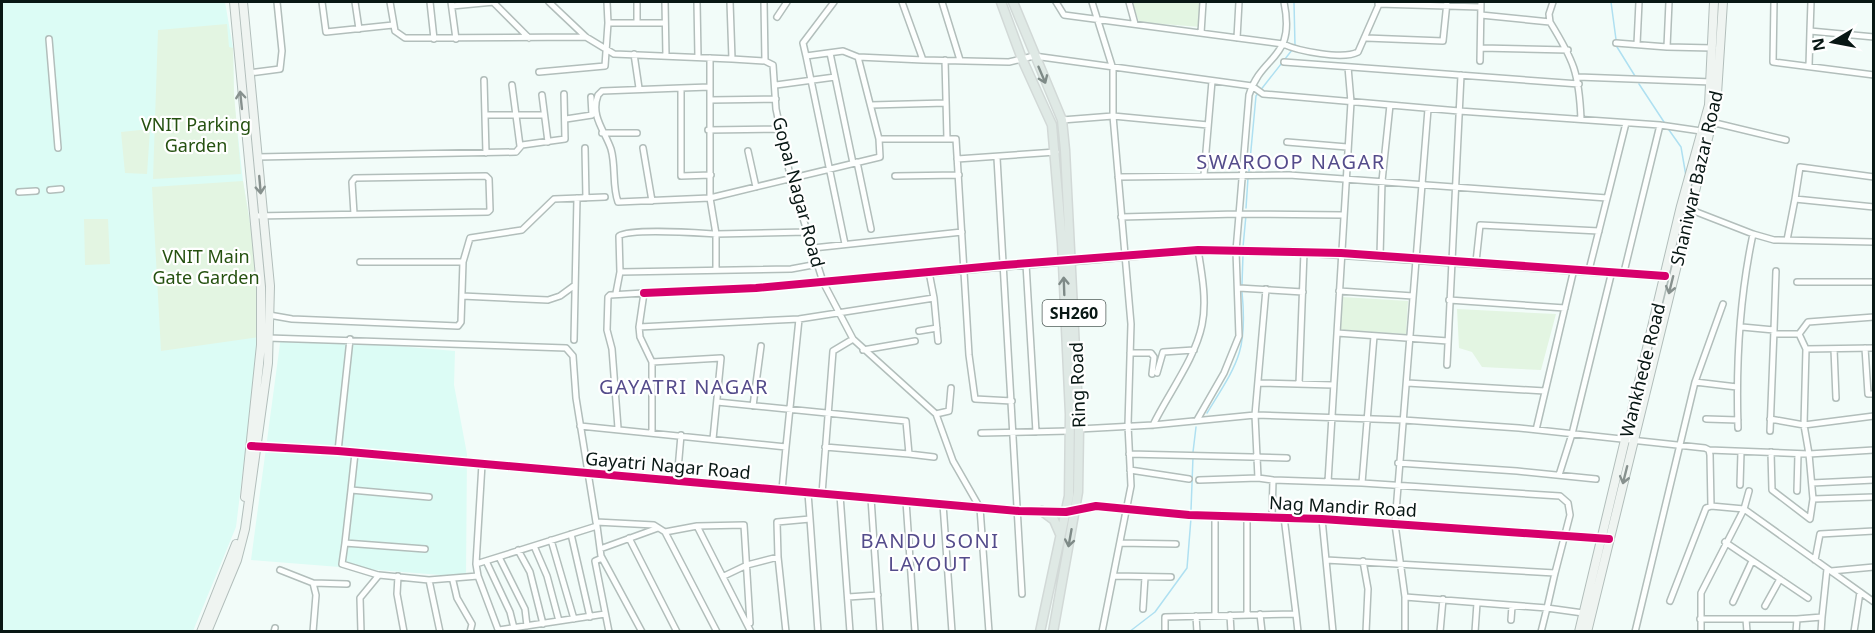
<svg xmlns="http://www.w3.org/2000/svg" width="1875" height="633" font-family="'Noto Sans',sans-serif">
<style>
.built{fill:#dcfcf5}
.green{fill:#e3f5e2}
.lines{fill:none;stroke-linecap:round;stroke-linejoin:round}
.stream{stroke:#afe0f1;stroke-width:1.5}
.minor-casing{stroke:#b2bebb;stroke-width:8}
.tertiary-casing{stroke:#b2bebb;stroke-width:10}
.secondary-casing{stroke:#b2bebb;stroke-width:10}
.primary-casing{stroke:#d2d9d7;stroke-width:11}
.minor{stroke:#fdfffe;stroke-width:5}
.tertiary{stroke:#fdfffe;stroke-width:7}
.secondary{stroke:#eff4f1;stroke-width:8}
.primary{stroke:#dfe9e5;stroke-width:8}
.cycleway-casing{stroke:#fff;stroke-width:11}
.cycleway{stroke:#d6006c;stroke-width:8}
.oneway{stroke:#7e8a87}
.oneway2{stroke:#87918e}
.labels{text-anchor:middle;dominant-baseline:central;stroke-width:4.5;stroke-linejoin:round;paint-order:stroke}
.shield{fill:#fff;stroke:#525d5a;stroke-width:1.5}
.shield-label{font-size:16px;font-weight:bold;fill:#081714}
.park-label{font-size:18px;fill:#255110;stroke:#fff}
.street-label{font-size:18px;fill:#081714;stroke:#fff}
.neighbourhood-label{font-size:20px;letter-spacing:1.5px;fill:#544c8b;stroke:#fff}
</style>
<rect width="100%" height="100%" fill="#f2fcf9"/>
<path class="built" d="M2,2H225L233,48L234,100L243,181L255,254L259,337L236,527L193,631H2Z
M281,336L455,351L454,385L467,454L466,577L251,560Z"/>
<path class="green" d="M1132,2H1201L1200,27L1139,22Z
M227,24L229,47L233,48L234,94L241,174L153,179L158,30Z
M150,129L147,174L125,173L121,132Z
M243,181L255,254L259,337L161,351L152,187Z
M84,219H108L110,264L85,265Z
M1342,297L1408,301L1406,334L1340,330Z
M1457,309L1556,314L1541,370L1482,367L1472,352L1459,348Z"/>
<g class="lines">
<path class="stream" d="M1294,2L1295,46
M1611,2L1617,47L1635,76
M1639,84L1664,122
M1669,130L1681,147L1686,176
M1249,171L1256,96L1292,50
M1246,208L1248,178
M1243,247L1246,215
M1242,285L1243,254
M1207,413C1237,364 1248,352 1242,292
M1193,452L1196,427
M1191,510L1193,457
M1129,632L1155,612L1187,568L1191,518"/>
<defs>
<path id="minor" d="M322,2L326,32L393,25
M355,2L359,29
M390,2L395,31L405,38L586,37
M430,2L434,39
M451,2L456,39
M493,2L529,38
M549,2L586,37L614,54L732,59L765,61L773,65L776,109L791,180L823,282L853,339L936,414L953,461L980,508L989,632
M607,2L608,23
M637,2V23
M665,2L666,56
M697,2L698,57
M730,2L732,59
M764,2L765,61
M834,2L803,43L806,56L843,51L858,57L923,60L1009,62L1034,56L1252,86L1263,94L1459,111L1660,125L1701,131
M902,2L923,60
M942,2L960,60
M1056,2L1064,15L1283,44C1298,51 1343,60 1358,52L1380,2
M1092,2L1113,69V116L1131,324L1128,425L1131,486L1102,632
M1129,2L1135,24
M1669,2L1667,47L1713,48
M1774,2L1773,62L1874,75
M1378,4L1481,7
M452,6L494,2
M1481,15L1550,22C1574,61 1579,73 1581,119
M777,17L787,2
M1550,22L1549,14L1553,2
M1810,31L1811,2
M1201,33L1203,2
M1237,38L1239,2
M1366,38L1443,41L1447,2
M49,39L58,148
M1616,43L1667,47
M1637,44L1639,2
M1481,48L1568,50
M830,53L853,163
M634,54L639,88
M806,56L845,244
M710,58V100L776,99
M945,60L947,139H956L969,355L975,399L1012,401
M1480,61L1481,2
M1284,62L1579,84
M1809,66L1810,31L1874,37
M539,72L605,66L608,23H665
M249,73L280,69L282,51L277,2
M1578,77L1712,82
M484,80L486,153
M512,85L520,146
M776,85L835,77
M681,88L710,87
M542,95L548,142
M710,100V198L716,234L807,232
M871,105L946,103
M485,115H544
M566,119L592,115L591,97
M1062,120L1113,116L1208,125
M1711,122L1786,140
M708,130L781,129
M602,133H637
M879,139H947
M1287,142L1347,147
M585,148L586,198
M643,148L652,201
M748,151L756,187
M257,157L516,152L522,145L565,139L564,94
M997,158L1022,594
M957,159L1056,152
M857,162L871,229
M711,175L681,176V88L602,91L598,95C590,116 605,131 611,149C616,166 612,186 618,202L710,198L880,157L879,139L858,57
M1204,175L1212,81
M895,176L959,175
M1118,177L1289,175L1607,198
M50,190L61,189
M19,192L36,191
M1795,199L1800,167L1874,177
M1681,206L1753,234L1774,240L1874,242
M254,216L488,212L490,210L489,179L486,176L355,178L352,182L354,214
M1121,217L1237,214L1343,215
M1787,240L1795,199L1874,207
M813,248L962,232
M1380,256L1382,181L1390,105
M360,262H463
M1476,262L1480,225L1599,231
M1026,264L1036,432
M716,269V234C698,233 631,228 619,236L620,272L791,269L818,264
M1589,270L1626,123
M1624,272L1660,125
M1797,282H1874
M1239,288L1303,292
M1266,289L1255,415L1258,478L1273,480L1272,517
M1339,291L1413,296
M616,293L620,272
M644,293L756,288L1063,262
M462,296L548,300L560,296L575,285
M934,298L938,341
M1449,300L1565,308
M269,315L292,319L458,326L461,322L463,262L470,238L522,230L554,199L605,197
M639,327L640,337L652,362L721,358L713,439
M1742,327L1774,330L1770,431
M1774,330L1776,271
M919,331L937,328
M1337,333L1448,341
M1774,334H1799
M1799,334L1808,322L1874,317
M268,338L566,348L573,356L576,398L596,522L654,525L665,532L697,526L751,632
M574,340L577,198
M1865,348L1868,394H1874
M1806,349L1874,348
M1834,349L1836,398
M863,350L915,341
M1130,353H1151L1154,357L1152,374
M1447,365L1461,75
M1157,373L1163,352L1194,350
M1695,382L1737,387
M1259,383L1333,385
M1407,383L1545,391
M1299,384L1304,252
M717,402L906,421L909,454L825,447
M753,406L761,346
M936,414L949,411L951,388
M1874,416L1804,425L1809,454L1874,450
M1706,419L1738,420
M1770,419L1804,425L1806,349L1799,334
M1197,420L1224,373L1239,336L1236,251L1249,95C1262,53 1296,61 1284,2
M1153,425C1168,394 1195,359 1202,325C1207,301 1202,274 1198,250
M580,426L786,447L799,319
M618,428L612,349L607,330L608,297L610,295L644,293L639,327L799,319L934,298L929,272
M1738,428C1736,366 1740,295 1753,234
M1079,429L1153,425L1255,415L1403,420L1519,428L1705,448L1709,450L1710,455L1711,506L1744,509L1874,602
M1536,430L1574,269
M652,432V362
M981,433L1069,431
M1709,450L1809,454L1813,499L1874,497
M338,451L350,339
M1771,452L1772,490L1810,519L1813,499
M355,453L351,490L429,497
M909,454L934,457
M1129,454L1287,458
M1398,463L1517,471L1596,479
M1130,470L1189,479
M1559,475L1572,434L1612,271
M1199,480L1258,478
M1273,480L1362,483L1374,336
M677,481L681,435
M1328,482L1351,102L1348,67
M1362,483L1560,496L1568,503L1570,515L1555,573
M1812,483L1874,480
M1740,485L1741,452
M351,490L345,543L425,549
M782,490L786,447
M1797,491L1798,454
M808,493L810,519
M822,494L833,351L853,339
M840,495L850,632
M871,498L880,632
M906,501L915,632
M943,504L952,632
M1247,516V614
M1322,519L1333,632
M597,526L601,556L642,632
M697,526L744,525L750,623
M665,532L717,632
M571,534L590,617
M629,538L677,632
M551,540L574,619
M1725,542L1808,598
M345,543L342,564L378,575
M1120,543L1176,544
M534,546L547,576L559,621
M600,549L658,528
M518,550L530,572L543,624
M499,557L525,609L527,626
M602,558L595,561L609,632
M1326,560L1555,573L1547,608L1583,613
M1815,560L1820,534L1874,531
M486,561L510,612L514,628
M1363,561L1368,589L1366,632
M476,564L482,464
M280,570L313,583L316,595L313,632
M1831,571L1874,567
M398,576L397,594L404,632
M724,576L747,565L778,557
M1114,576L1171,577
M429,580L478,576
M453,581L457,598L472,624L470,632
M313,583L347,584
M848,597L878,595
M1405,597L1547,608L1541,632
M1670,601L1706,508L1711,506
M1733,602L1752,561
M1765,606L1780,579
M1143,609L1145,577
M1260,614L1262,632
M1296,614L1298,632
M1215,615V515
M1230,615L1231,632
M1196,616L1197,632
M1700,619H1797
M1746,619L1747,632
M1511,620L1512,606
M499,630L605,614
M274,632L275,628
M361,632L360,598L379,575L429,580L440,632
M499,632L478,576L476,564L597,526L596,522
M786,632L778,557L777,522L810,519L818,632
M1165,632V617L1296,614L1284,517
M1405,632V597L1395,524L1428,109
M1440,632L1443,599
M1475,632L1477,603
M1635,632L1695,382L1723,304
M1701,632V593L1744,509L1749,491
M1796,632L1797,619L1822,617L1827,569
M1821,632L1822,617
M1854,632L1860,592"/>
<path id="tertiary" d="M1068,261L1198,250L1304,252L1665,276
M251,446L338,451L1019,511L1066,512L1096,506L1189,515L1322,519L1609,539"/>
<path id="secondary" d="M234,2L261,287V345L245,497
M201,632L236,544
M207,632L237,560L245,529L268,363L270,286L243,2
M1579,632L1681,206L1709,105L1714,2
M1587,632L1712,122L1717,94L1723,2"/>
<path id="primary" d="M1001,2L1022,59L1052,125L1062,243L1070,414L1069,496L1040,632
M1013,2L1062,120L1065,150L1079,429L1078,492L1053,632
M1042,511L1054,520L1060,534"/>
</defs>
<use href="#minor" class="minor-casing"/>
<use href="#tertiary" class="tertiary-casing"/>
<use href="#secondary" class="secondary-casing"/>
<use href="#primary" class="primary-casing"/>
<use href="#minor" class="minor"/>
<use href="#tertiary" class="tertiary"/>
<use href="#secondary" class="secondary"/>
<use href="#primary" class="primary"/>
<defs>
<path id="cycleway" d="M644,293L756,288L1004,265L1198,250L1341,253L1665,276
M251,446L338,451L1019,511L1066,512L1096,506L1189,515L1322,519L1609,539"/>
</defs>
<use href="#cycleway" class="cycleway-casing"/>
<use href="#cycleway" class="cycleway"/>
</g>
<defs><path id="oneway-shaft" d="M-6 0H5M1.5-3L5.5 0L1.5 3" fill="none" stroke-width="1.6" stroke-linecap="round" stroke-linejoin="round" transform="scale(1.5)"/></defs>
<g class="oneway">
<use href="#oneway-shaft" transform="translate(1042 75) rotate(67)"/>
<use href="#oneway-shaft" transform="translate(1064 286) rotate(-92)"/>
<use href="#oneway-shaft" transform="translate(1070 538) rotate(100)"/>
</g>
<g class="oneway2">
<use href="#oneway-shaft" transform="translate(241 100) rotate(-96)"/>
<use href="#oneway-shaft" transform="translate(260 185) rotate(85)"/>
<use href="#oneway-shaft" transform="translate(1671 285) rotate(104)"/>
<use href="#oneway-shaft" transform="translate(1625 475) rotate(104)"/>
</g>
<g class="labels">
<rect class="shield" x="1042.5" y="300" width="63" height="26" rx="4.5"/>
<g class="shield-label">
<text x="1074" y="313">SH260</text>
</g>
<g class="park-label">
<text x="196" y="124">VNIT Parking<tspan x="196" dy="21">Garden</tspan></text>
<text x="206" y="256">VNIT Main<tspan x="206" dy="21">Gate Garden</tspan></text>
</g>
<g class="street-label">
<text transform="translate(1696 178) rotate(-77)">Shaniwar Bazar Road</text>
<text transform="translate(799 192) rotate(75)">Gopal Nagar Road</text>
<text transform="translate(1642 370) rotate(-76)">Wankhede Road</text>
<text transform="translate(1077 385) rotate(-92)">Ring Road</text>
<text transform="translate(668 465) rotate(5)">Gayatri Nagar Road</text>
<text transform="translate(1343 506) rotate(3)">Nag Mandir Road</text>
</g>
<g class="neighbourhood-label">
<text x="1291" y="161">SWAROOP NAGAR</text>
<text x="684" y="386">GAYATRI NAGAR</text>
<text x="930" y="540">BANDU SONI<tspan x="930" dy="23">LAYOUT</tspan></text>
</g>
</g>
<rect width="1875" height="633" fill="none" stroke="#081714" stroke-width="6"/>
<g transform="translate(1833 42) rotate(260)" stroke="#ffffff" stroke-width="4.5" paint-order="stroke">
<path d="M0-4.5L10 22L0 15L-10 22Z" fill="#081714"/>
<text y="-9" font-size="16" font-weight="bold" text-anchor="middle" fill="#081714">N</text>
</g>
</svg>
